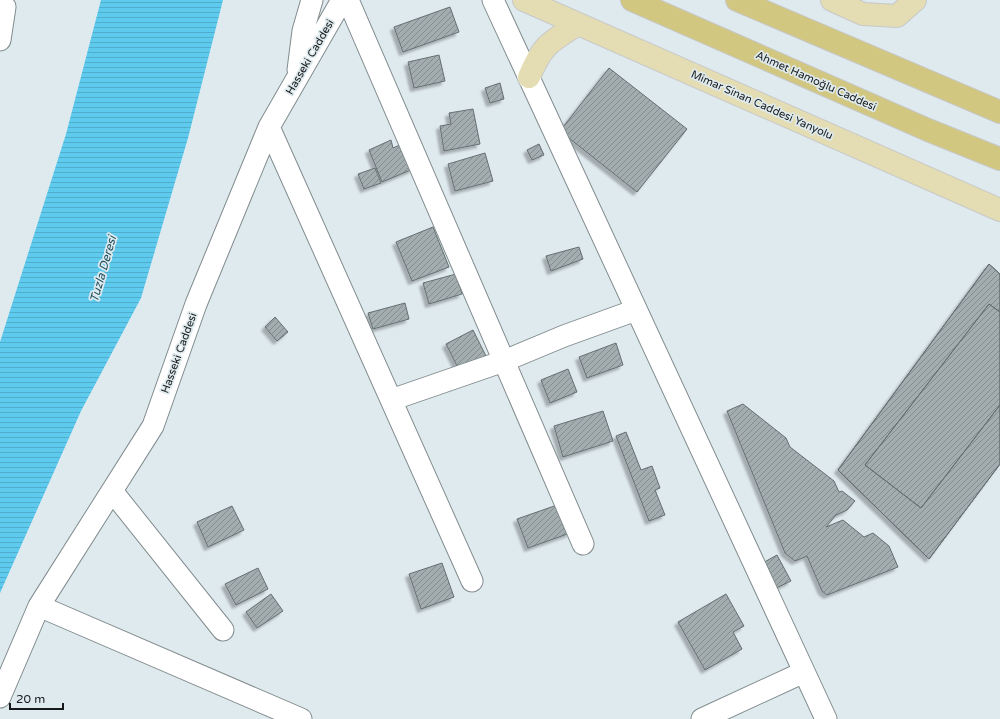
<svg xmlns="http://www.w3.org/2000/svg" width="1000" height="719" font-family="'Varela Round',sans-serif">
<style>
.water{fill:url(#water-rules)}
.building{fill:url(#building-hatch);stroke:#656f72;filter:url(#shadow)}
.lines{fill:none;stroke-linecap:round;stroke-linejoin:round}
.minor-casing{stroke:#828c8f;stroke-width:23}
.major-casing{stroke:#c7c8c8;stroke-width:24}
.highway-casing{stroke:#c7c8c8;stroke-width:24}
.minor{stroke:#fff;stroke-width:21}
.major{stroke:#e4ddb3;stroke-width:22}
.highway{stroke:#d2c781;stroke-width:22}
.labels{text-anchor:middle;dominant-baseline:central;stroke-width:3.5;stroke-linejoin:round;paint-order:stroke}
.street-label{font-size:11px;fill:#161a1b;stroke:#dfeaee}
.water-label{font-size:12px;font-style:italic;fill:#204f5e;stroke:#dfeaee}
</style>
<defs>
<pattern id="water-rules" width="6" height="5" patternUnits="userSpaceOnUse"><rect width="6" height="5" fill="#5dcaee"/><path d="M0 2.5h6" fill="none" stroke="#50adcc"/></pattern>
<pattern id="building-hatch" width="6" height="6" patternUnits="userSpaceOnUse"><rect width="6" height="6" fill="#a3adb0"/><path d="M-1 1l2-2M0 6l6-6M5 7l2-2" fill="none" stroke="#848c8e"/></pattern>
<filter id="shadow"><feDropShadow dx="-3.5" dy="3.5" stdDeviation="1" flood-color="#0004"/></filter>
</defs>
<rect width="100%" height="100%" fill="#dfeaee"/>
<path class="water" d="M101,0H223L188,138L141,298L81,411L0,593V342L66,134Z"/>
<path class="building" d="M450,7L459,32L403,52L394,27Z
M439,55L445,81L414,88L408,62Z
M609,68L687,129L637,192L560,131Z
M500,83L504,99L490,103L485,88Z
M473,109L480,144L444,151L440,126L451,124L449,113Z
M391,140L393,148L402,144L413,169L382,182L369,150Z
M539,144L544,155L532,160L527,150Z
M485,153L493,181L455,191L448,164Z
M375,168L381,183L364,189L358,174Z
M433,227L449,267L412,281L396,242Z
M579,247L583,259L551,271L546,256Z
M989,264L1000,274V312L989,304L865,465L921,508L1000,405V464L929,559L838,470Z
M989,264L1000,274V464L929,559L838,470Z
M456,274L462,294L429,304L423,283Z
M405,303L409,319L373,329L368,313Z
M989,304L1000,312V405L921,508L865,465Z
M275,317L288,332L277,341L265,327Z
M473,330L487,358L460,372L446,344Z
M616,343L623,365L587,378L579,357Z
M568,369L577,392L550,403L541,380Z
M743,404L786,438L790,447L834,481L839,492L842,491L855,501L847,510L836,515L826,527L843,520L864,537L873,533L889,546L898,567L827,595L822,591L807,556L795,561L785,553L727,411Z
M603,411L613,441L563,457L554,426Z
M626,432L641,470L652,466L660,488L655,490L665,515L649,521L616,436Z
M560,504L570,533L528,548L517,519Z
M232,506L244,530L208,547L197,522Z
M777,555L791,581L774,589L761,564Z
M442,563L454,597L421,609L409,574Z
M258,568L268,589L236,605L225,584Z
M271,594L283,611L257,628L246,612Z
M726,594L744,626L733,632L742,649L705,670L678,622Z"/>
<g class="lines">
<defs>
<path id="minor" d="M348,0L583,544
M493,0L826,719
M0,4L5,7L0,40
M298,70L303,31L312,0
M269,127L472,581
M391,400L504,361L564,336L636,310
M112,491L223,630
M39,606L301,719
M0,697L39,606L153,426L196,304L269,127L342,0
M702,719L804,672"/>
<path id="major" d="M524,0L1000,210
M832,0L863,14L897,16L915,0
M529,77C543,44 549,43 578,24"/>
<path id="highway" d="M632,0L928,130L1000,159
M737,0L1000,112"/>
</defs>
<use href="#minor" class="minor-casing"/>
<use href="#major" class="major-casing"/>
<use href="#highway" class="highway-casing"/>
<use href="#minor" class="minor"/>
<use href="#major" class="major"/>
<use href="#highway" class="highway"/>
</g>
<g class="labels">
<g class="street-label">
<text transform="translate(310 57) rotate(-60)">Hasseki Caddesi</text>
<text transform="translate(816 81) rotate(24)">Ahmet Hamoğlu Caddesi</text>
<text transform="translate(762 105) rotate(24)">Mimar Sinan Caddesi Yanyolu</text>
<text transform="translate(179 353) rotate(-70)">Hasseki Caddesi</text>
</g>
<g class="water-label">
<text transform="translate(103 269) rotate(-74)">Tuzla Deresi</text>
</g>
</g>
<path d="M10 703v6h53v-6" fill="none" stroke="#161a1b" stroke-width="2"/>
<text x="16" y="703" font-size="12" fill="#161a1b" stroke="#dfeaee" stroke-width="3" paint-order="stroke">20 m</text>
</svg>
